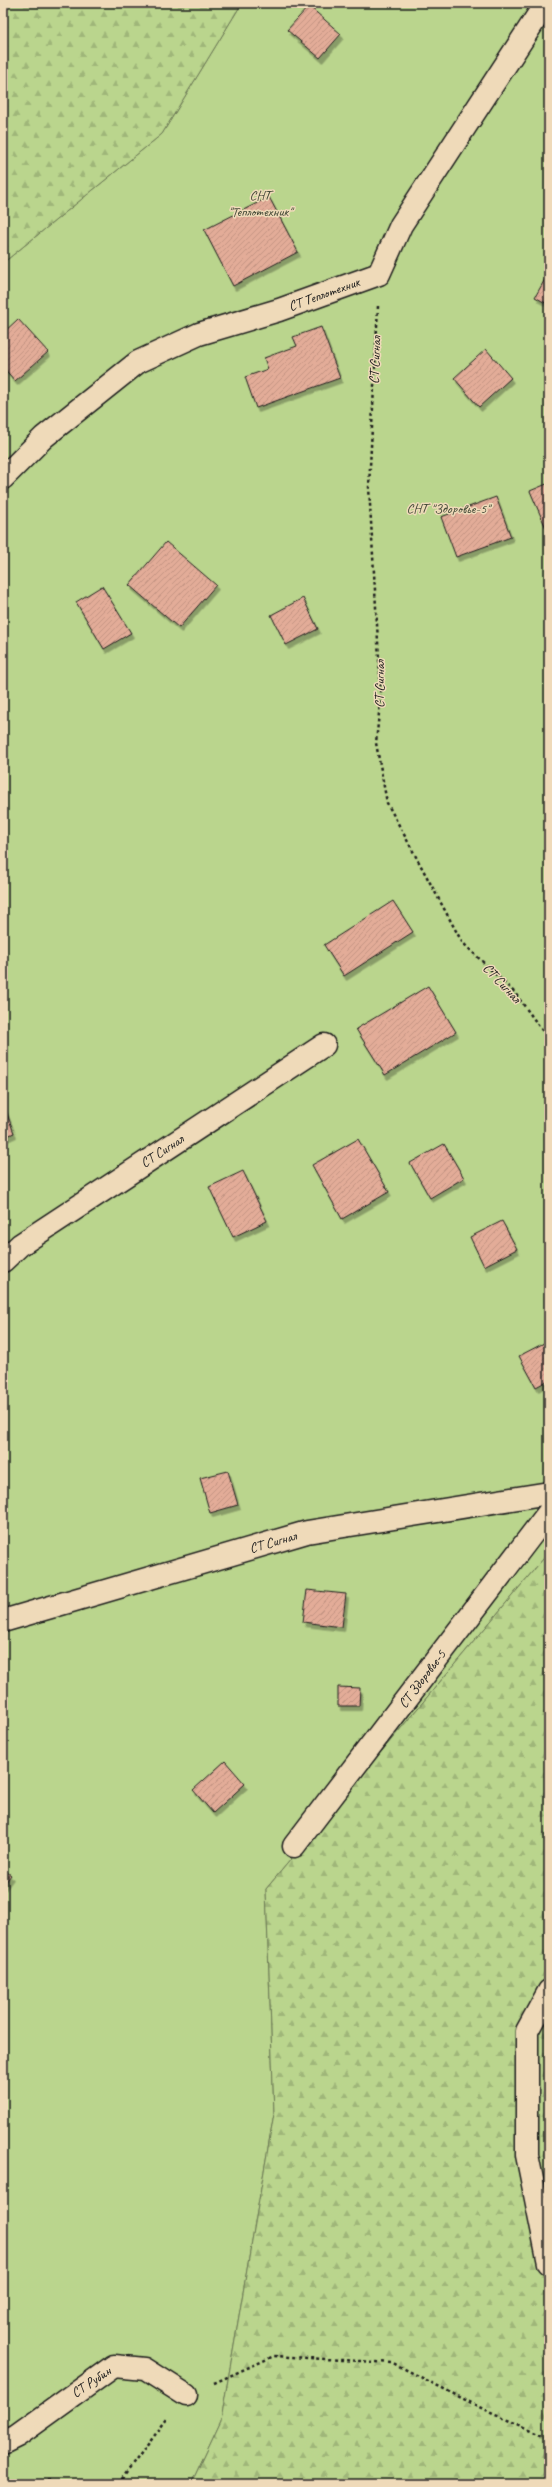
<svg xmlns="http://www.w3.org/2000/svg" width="552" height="2487" font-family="Caveat,sans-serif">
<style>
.green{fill:#bad58d;stroke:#6b7854}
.forest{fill:url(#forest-firs);stroke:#6b7854}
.building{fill:url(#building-hatch);stroke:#1c1c1c;filter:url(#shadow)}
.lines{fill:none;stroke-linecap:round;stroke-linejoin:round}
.minor-casing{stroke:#1c1c1c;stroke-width:25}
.path{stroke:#1c1c1c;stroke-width:2.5;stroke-dasharray:3 3;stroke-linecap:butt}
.minor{stroke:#efdab9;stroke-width:22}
.labels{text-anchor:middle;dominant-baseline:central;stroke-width:3;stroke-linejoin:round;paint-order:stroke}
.park-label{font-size:14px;fill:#444a38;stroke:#efdab9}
.street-label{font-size:14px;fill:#1c1c1c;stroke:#efdab9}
</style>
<defs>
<pattern id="forest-firs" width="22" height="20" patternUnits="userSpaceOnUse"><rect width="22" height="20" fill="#bad58d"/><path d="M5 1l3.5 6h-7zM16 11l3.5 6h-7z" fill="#9fb679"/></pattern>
<pattern id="building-hatch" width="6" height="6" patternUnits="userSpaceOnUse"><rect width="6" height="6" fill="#e3ac98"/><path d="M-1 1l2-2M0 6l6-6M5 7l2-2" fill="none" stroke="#c29382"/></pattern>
<filter id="shadow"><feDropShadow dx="2.5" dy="4.5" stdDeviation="0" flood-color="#0004"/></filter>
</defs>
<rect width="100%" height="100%" fill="#ebccaf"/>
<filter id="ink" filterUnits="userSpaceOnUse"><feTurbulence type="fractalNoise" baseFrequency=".025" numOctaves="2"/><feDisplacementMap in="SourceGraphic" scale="8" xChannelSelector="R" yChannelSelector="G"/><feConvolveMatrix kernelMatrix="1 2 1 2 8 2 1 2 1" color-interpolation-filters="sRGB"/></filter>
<g filter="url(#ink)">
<path class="green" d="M242,3H549V1552L266,1889L274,2113L221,2420L191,2484H3V263L162,134Z"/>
<path class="forest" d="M3,3H242L162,134L3,263Z
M549,1552V2484H191L221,2420L274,2113L266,1889Z"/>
<path class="building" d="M309,6L341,34L320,58L287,30Z
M269,197L298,252L233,286L204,230Z
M549,272V305L535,297Z
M18,319L48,352L15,381L3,367V333Z
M321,327L340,378L256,408L245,377L268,369L264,358L297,346L293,337Z
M486,349L511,378L479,407L454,378Z
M549,483V535L530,491Z
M496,497L511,537L456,557L441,517Z
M166,542L216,585L179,628L129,585Z
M102,586L131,633L104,649L76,602Z
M303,598L318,629L286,645L271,615Z
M393,901L413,932L344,976L324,945Z
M428,986L456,1032L385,1075L356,1029Z
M3,1103L14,1133L3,1138Z
M358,1139L389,1192L342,1219L312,1165Z
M444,1144L464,1178L430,1198L410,1163Z
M243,1171L267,1221L233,1237L209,1187Z
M502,1221L517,1249L484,1266L470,1237Z
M546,1342L549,1347V1380L536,1387L519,1356Z
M228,1471L238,1505L210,1513L200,1478Z
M307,1590L346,1594L342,1627L303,1622Z
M338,1687L360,1688L359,1706H338Z
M225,1761L245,1784L213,1813L193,1790Z
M3,1869L11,1875L3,1886Z
M48,2479L52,2484H43Z"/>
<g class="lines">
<defs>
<path id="minor" d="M3,478L44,437L138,362L199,334L279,310L379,274L401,225L546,3
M3,1261L20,1245L324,1045
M3,1621L307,1532L549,1493
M294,1846L549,1512
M549,1991L527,2031V2155L549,2263
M3,2443L17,2436L114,2366L145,2369L186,2395"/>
</defs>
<use href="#minor" class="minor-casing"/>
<path class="path" d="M378,306L369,487L381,693L376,743L387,803L462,942L515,993L549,1040
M214,2383L274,2356L393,2363L493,2414L549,2437
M118,2484L167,2419"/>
<use href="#minor" class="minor"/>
</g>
</g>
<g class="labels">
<g class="park-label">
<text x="260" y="195">СНТ<tspan x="260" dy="16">"Теплотехник"</tspan></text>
<text x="448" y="508">СНТ "Здоровье-5"</text>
</g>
<g class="street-label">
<text transform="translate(324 294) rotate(-20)">СТ Теплотехник</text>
<text transform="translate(375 360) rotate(-87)">СТ Сигнал</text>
<text transform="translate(379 684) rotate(-90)">СТ Сигнал</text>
<text transform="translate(502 983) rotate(47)">СТ Сигнал</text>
<text transform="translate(162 1151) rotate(-33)">СТ Сигнал</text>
<text transform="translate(273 1542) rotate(-16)">СТ Сигнал</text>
<text transform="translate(422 1679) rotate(-53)">СТ Здоровье-5</text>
<text transform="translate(91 2382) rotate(-34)">СТ Рубин</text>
</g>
</g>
<rect width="552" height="2487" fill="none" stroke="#efdab9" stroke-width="16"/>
<rect x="8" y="8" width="536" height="2471" fill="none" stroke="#1c1c1c" stroke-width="1.5" filter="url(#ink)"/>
</svg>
